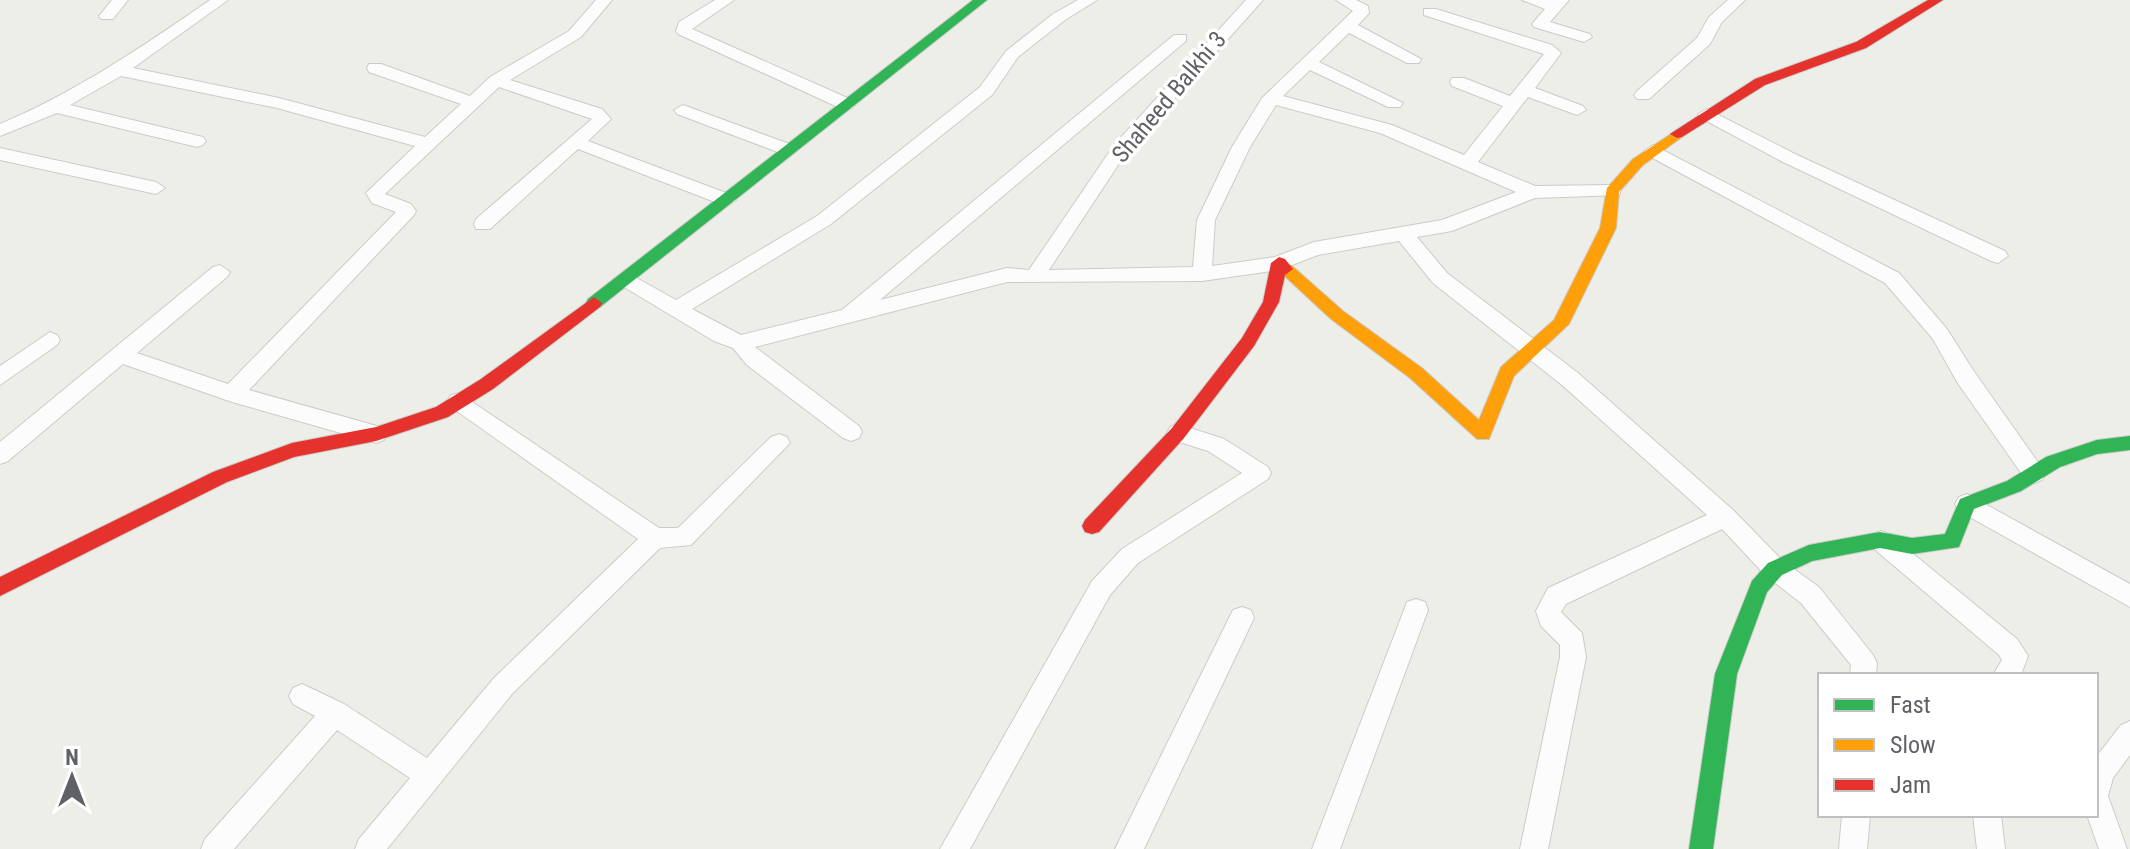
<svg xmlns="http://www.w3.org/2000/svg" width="2130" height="849" font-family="'Roboto Condensed',sans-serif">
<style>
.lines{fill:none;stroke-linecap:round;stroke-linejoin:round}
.street-casing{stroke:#cbcbcb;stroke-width:2}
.fast-casing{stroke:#cacbc9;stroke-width:2}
.slow-casing{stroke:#cacbc9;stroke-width:2}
.jam-casing{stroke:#cacbc9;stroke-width:2}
.street{fill:#fcfcfc;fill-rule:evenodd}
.fast{fill:#30b455;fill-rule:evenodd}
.slow{fill:#ff9f0a;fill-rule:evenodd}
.jam{fill:#e5322d;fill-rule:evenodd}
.labels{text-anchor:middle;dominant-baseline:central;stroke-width:7;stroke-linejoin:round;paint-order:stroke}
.street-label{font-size:24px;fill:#5f6167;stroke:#fff}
</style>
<rect width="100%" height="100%" fill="#eeeee9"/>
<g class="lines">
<defs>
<path id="street" d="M112,0H128L113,19H101L99,16Z
M210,0H228L133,68L279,98L425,137L461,104L369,72L367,68L369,64H381L470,96L490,77L569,31L596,0H612L581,37L510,80L602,109L611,119L588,141L734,196L736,200L727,206L720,204L578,149L490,229H476L474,224L476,219L592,119L499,87L385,194L411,204L416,211L414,215L249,390L384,428L387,434L384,440L376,443L232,402L123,364L8,461L0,464V442L213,267L220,265L230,272L227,277L137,353L228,384L396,212L372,203L366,193L415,146L277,108L121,76L70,105L203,137L206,141L203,145L197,147L57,113L0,136V124C76,92 142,47 210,0Z
M715,0H734L692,29L852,100L855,104L852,108H840L678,34L676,31L679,22Z
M1078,0H1097L1065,20L1018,57L992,95L831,224L692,309L741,335L842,310L1174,35H1186V41L880,300L1007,268L1029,270L1114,145L1246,0H1263L1126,153L1049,270L1193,267L1197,220L1232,147L1262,98L1353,11L1336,0H1356L1368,6L1369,13L1358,25L1421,59L1419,63H1407L1349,33L1319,62L1403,103L1400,107H1388L1310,70L1283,96L1392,125L1464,155L1503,106L1452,86L1450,82L1452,78H1464L1510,96L1544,54L1424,15V9H1436L1552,45L1561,53L1535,88L1583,106L1586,110L1577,115L1528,97L1478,162L1535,186L1612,185L1619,187L1621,191L1619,195L1535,198L1452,231L1417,237L1447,273L1578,373L1733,510L1784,562L1819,587L1873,655L1877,663L1876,675H1850L1851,665L1801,603L1766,576L1722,529L1566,604L1561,612L1582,633L1586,657L1548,849H1520L1560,657V645L1541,626L1536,611L1548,588L1707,515L1562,385L1433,283L1399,241L1318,255L1279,270L1202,281L1007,282L755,347L859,426L862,432L859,438L851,441L843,438L747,365L733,348L714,341L619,284L616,279L626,272L676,300L817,216L980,87L1006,51L1053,14ZM1276,105L1380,133L1516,192L1442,220L1314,242L1275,257L1212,266L1215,220L1250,147Z
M1522,0H1569L1550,22L1590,34L1592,37L1584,42L1534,27L1532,24L1545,9Z
M1728,0H1745L1722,22L1710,44L1649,99H1637L1634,95L1637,91L1697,38L1709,17Z
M683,105L795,146L798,150L789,156L783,154L677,114L674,110Z
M1707,109L1795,154L2005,251L2008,256L1998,263L1991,261L1783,162L1701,118L1698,114Z
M1653,145L1899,273L1947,329L1973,370L2042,468L2045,474L2042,480L2034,483L2026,480L1957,382L1933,339L1885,283L1647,155L1644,151Z
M0,148L156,182L165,188L156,194L0,160Z
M50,332L57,335L60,340L57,345L0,385V366Z
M459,393L659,528H678L771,437L779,434L787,437L790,443L691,545L660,548L512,694L387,849H355L359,839L410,778L337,730L234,849H201L205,839L315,716L293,704L289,696L293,688L302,684L344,704L427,758L494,678L638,539L451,407L448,401L451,395Z
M1178,424L1224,439L1268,467L1271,473L1268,479L1138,563L1110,595L970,849H940L1092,581L1122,549L1242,473L1208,451L1170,439L1167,433L1170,427Z
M1967,494L2130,584V607L1959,511L1955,504L1959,497Z
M1881,531L1889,534L2017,639L2028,656L2021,675H1993L2002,660L1999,655L1873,548L1869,541L1873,534Z
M1416,599L1425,602L1428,610L1340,849H1312L1404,610L1407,602Z
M1242,607L1251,610L1254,618L1144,849H1115L1233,610Z
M2130,721V755L2113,778L2108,796L2127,849H2099L2087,815H2096V757L2121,725Z
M1842,815H1870L1867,849H1839Z
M1973,815H2001L2005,849H1977Z"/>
<path id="fast" d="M973,0H987L600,307H588L586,303L588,299Z
M2130,436V450L2097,454L2060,467L2021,491L1974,509L1959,547L1912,554L1880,548L1812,561L1782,575L1767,592L1737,674L1713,849H1689L1715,674L1752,581L1768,563L1809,545L1880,532L1912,538L1945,534L1960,499L2007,481L2046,457L2097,440Z"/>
<path id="slow" d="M1677,130L1684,134L1682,137L1643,165L1619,192L1616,228L1569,324L1514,376L1489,439H1477L1410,378L1331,319L1277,269L1285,263L1291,265L1343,311L1422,368L1479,420L1501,367L1554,320L1600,228L1607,188L1633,159Z"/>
<path id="jam" d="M1928,0H1943L1866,48L1765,85L1682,137L1677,138L1670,134L1755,79L1856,42Z
M1279,257L1285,259L1293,269L1285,275L1279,302L1254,346L1184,438L1099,532L1092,534L1085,532L1082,526L1085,520L1172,428L1242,338L1263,302L1271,263Z
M594,297L602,303L600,307L493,389L448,417L376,441L294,457L227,482L0,596V577L213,472L292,443L376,427L436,407L481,379Z"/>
</defs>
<use href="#street" class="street-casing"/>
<use href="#fast" class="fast-casing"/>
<use href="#slow" class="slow-casing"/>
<use href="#jam" class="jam-casing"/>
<use href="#street" class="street"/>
<use href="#fast" class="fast"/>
<use href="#slow" class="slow"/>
<use href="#jam" class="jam"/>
</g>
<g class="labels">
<g class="street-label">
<text transform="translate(1169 97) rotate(-50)">Shaheed Balkhi 3</text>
</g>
</g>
<rect x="1818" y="673" width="280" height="144" fill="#ffffff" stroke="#bfc0c2" stroke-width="2"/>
<rect x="1834" y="699" width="40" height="12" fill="#30b455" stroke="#bfc0c2" stroke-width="2"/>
<text x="1890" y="713" font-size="24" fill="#5f6167">Fast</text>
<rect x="1834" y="739" width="40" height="12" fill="#ff9f0a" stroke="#bfc0c2" stroke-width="2"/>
<text x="1890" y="753" font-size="24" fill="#5f6167">Slow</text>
<rect x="1834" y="779" width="40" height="12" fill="#e5322d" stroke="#bfc0c2" stroke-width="2"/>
<text x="1890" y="793" font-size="24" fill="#5f6167">Jam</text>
<g transform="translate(72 777)" stroke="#ffffff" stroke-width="6" paint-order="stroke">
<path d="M0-6L14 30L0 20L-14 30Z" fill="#5f6167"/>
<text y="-12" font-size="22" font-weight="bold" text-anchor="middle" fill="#5f6167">N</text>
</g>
</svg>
